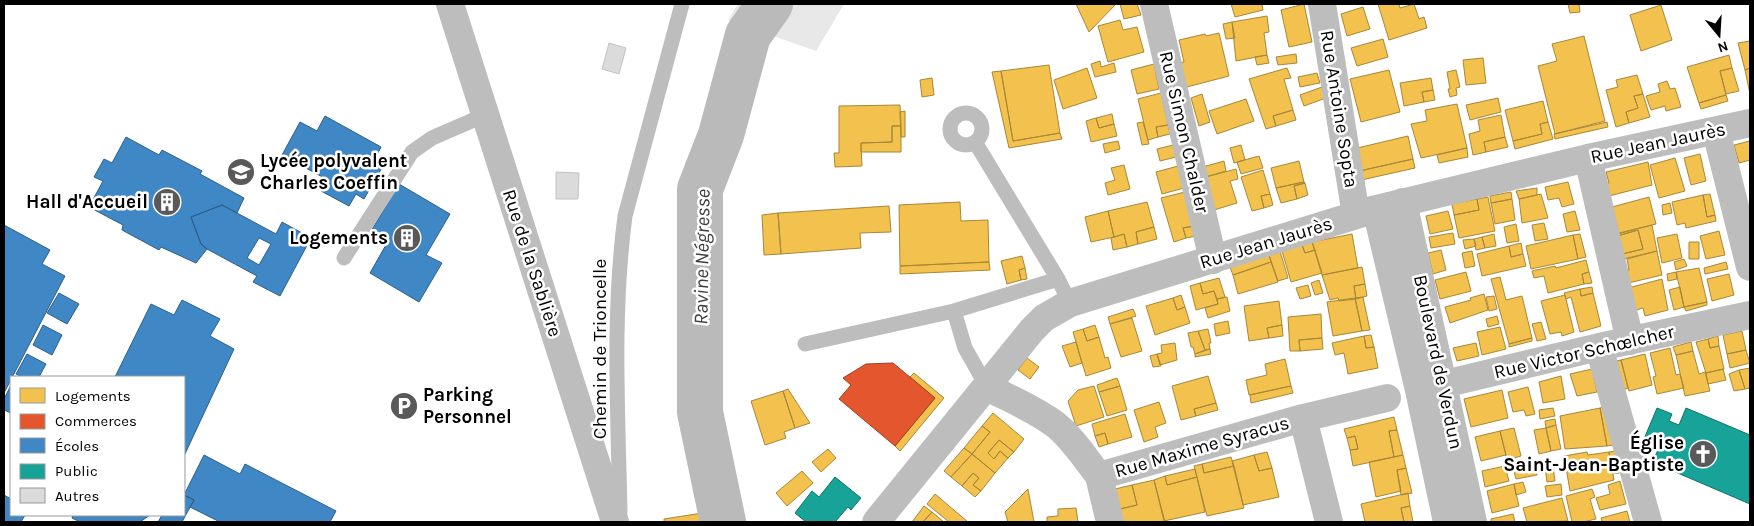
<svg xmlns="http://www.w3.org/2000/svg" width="1754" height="526" font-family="Karla,sans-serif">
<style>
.green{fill:#e8e8e8}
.homes{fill:#f2c14e;stroke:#a98737}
.shops{fill:#e4572e;stroke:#a03d20}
.schools{fill:#3f88c5;stroke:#2c5f8a;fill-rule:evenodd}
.public{fill:#17a398;stroke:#10726a}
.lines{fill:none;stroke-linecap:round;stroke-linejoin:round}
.river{stroke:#bababa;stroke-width:46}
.building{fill:#dbdbdb;stroke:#c3c3c3}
.service{stroke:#bdbdbd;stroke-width:15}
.minor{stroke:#bdbdbd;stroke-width:28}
.labels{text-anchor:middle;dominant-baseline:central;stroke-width:5;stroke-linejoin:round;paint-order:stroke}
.street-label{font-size:19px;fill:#000;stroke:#fff}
.poi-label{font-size:19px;font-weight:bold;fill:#000;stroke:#fff;text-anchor:end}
.water-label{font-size:20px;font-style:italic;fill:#3d3d3d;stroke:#fff}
</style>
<rect width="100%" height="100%" fill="#fff"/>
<path class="green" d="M738,4H844L816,51L728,20Z"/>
<path class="homes" d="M1076,4H1116L1089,32Z
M1120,4H1137L1141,15L1124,19Z
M1231,4H1262L1263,10L1235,17Z
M1304,4L1312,42L1289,47L1281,10Z
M1378,4H1399L1400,8L1414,4L1419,19L1424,17L1427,28L1389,40Z
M1568,4H1579L1580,12L1570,13Z
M1661,5L1672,40L1641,51L1630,15Z
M1363,7L1370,29L1347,36L1341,14Z
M1267,16L1269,32L1264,33L1267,55L1236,61L1232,22Z
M1120,20L1123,30L1137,27L1144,52L1108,62L1098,26Z
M1232,22L1235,38L1226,39L1223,24Z
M1219,33L1229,76L1183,88L1176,63L1184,62L1179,40L1205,34L1206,36Z
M1584,36L1605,121L1555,134L1538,66L1557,61L1552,44Z
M1383,39L1388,57L1357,66L1351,48Z
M1750,41V68L1745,70L1738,43Z
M1296,54L1297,63L1278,65L1276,57Z
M1267,55L1269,63L1257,65L1255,57Z
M1729,55L1732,68L1720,71L1726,95L1699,103L1687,67Z
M1483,58L1486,83L1466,85L1463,60Z
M1100,61L1101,67L1114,63L1116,72L1095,77L1091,64Z
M1154,64L1159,89L1137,94L1131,70Z
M1049,65L1060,133L1013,141L1001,71Z
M1087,68L1097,98L1063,109L1054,80Z
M1287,68L1291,78L1284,79L1293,110L1273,116L1276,126L1266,129L1249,79Z
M1732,68L1739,91L1726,94L1720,71Z
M1750,68V94L1745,70Z
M1389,70L1400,112L1361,122L1350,79Z
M1456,70L1460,87L1456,88L1457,95L1450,97L1448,89H1450L1447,72Z
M1001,71L1013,141L1060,133L1062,139L1009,148L992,72Z
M1317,73L1320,83L1300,87L1298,77Z
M1637,75L1643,94L1634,96L1638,108L1626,112L1629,123L1616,127L1606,90L1618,87L1616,80Z
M932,78L934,95L922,97L920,80Z
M1431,78L1433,90L1422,92L1424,102L1404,106L1400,83Z
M1667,81L1670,89L1675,88L1681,107L1666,111L1665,106L1651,110L1646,96L1660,92L1658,84Z
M1322,87L1326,98L1304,106L1300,95Z
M1433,90L1435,100L1424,102L1422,92Z
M1161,93L1168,125L1156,127L1158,137L1148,140L1138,99Z
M1202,94L1210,122L1199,126L1191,98Z
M1643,94L1650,117L1629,123L1626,112L1638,108L1634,96Z
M1726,95L1728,101L1701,109L1699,103Z
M1498,98L1501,112L1470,120L1466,105Z
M1246,99L1254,121L1217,134L1209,111Z
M1543,101L1548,122L1540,124L1542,134L1513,141L1505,110Z
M1457,104L1467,148L1421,158L1411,124L1427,121L1425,110Z
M900,105L901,126H892V142L861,143L862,166L835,167L834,153H839V106Z
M1293,110L1296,120L1276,126L1273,116Z
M905,111V137H901L900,112Z
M1112,114L1114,124L1099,128L1096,118Z
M1501,115L1505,137L1484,142L1486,152L1473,155L1469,134L1480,131L1478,120Z
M1096,118L1099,128L1114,124L1117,136L1091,142L1086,121Z
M1143,122L1149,144L1142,145L1137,123Z
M1548,122L1553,139L1515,149L1513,141L1542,134L1540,124Z
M1607,122L1608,127L1555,139L1554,134Z
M1168,125L1170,134L1158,137L1156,127Z
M892,126H901V152H861V143L892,142Z
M1408,136L1413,159L1355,172L1353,149Z
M1505,137L1508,147L1486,152L1484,142Z
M1118,141L1120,149L1105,153L1103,144Z
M1750,141V160L1739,163L1734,145Z
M1173,145L1176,157L1160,161L1157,149Z
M1241,145L1245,160L1234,163L1230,148Z
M1467,148L1468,157L1439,163L1437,155Z
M1700,154L1706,181L1691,185L1684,158Z
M1259,156L1263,168L1241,174L1237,162Z
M1675,158L1685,191L1659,198L1650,165Z
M1413,159L1415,168L1357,181L1355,172Z
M1224,161L1226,171L1202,178L1199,168Z
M1299,161L1304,182L1276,188L1271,168Z
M1648,162L1652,185L1605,197L1602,185L1609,183L1606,172Z
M1124,165L1130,189L1108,195L1105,183L1115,180L1111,168Z
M1178,166L1184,188L1162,194L1156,172Z
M1236,169L1238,179L1230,181L1237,203L1214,210L1202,178Z
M1263,170L1270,194L1261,196L1264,208L1252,211L1241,177Z
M1304,182L1305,183L1294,186L1297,199L1281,203L1276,188Z
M1568,182L1574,204L1562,207L1559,198L1548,200L1545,187Z
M1305,183L1308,195L1297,199L1294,186Z
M1537,188V195L1519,199L1516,191Z
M1185,192L1194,226L1183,228L1186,238L1174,242L1161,198Z
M1511,192L1512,199L1491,203L1490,196Z
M1270,194L1273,205L1264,208L1261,196Z
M1541,194L1548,218L1522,223L1519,199Z
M1710,194L1715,215L1707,217L1703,195Z
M1703,195L1707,217L1715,215L1716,221L1686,228L1685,223L1677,225L1672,202Z
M1488,197L1495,231L1459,238L1454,215L1479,210L1477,199Z
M1649,197L1656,224L1619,233L1612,207Z
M1477,199L1479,210L1454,215L1452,204Z
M1512,199L1515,220L1495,224L1491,203Z
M960,202L961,221L988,220L989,262L900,266L899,205Z
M1147,202L1154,227L1136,232L1138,244L1127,247L1124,234L1114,237L1108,211Z
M1670,203L1672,213L1663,215L1662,205Z
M889,206L891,232L860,233L861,248L781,254L778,213Z
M1108,211L1114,237L1091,242L1085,217Z
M1448,211L1453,229L1430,234L1426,216Z
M1575,211L1580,230L1567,232L1563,214Z
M778,213L781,254L764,255L762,215Z
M1544,223L1548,239L1535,241L1532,225Z
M1516,224L1519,241L1507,243L1504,227Z
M1652,225L1657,251L1619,260L1618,255L1643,249L1638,230L1614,237V235Z
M1194,226L1197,236L1186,238L1183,228Z
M1154,227L1157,239L1138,244L1136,232Z
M1638,230L1643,249L1618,255L1614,237Z
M1719,231L1725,255L1706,259L1700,236Z
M1453,233L1455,244L1431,248L1429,237Z
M1124,234L1127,247L1113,250L1111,238Z
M1352,234L1358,268L1322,275L1312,242Z
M1494,234L1496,246L1485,248L1482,237Z
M1580,234L1586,257L1578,259L1573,235Z
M1677,234L1682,258L1662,263L1657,238Z
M1573,235L1578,259L1531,269L1526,246Z
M1482,237L1485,248L1476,250L1474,239Z
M1474,239L1476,246L1465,249L1463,240Z
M1312,242L1315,250L1305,253L1302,245Z
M1689,242H1699V259H1689Z
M1521,243L1523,254L1511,257L1509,246Z
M1302,245L1305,253L1315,250L1322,273L1291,282L1282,251Z
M1509,246L1511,257L1523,254L1526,266L1482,276L1477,254Z
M1441,250L1446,270L1433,274L1428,253Z
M1280,251L1288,278L1278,281L1269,255Z
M1472,251L1475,266L1465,268L1462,253Z
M1657,251L1662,275L1624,284L1621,272L1629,270L1627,259Z
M1269,255L1271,262L1233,275L1230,267Z
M1022,256L1025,268L1019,270L1021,280L1007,284L1001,261Z
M1684,259L1687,266L1676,270L1674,262Z
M1586,260L1589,272L1582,274L1584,284L1548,293L1544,276L1534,278L1532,271L1555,266L1556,268Z
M989,262L990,270L900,274V266Z
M1271,262L1278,282L1238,294L1233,275Z
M1726,262L1728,269L1705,274L1704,268Z
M1362,267L1365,284L1354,286L1356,299L1339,301L1338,298L1330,300L1322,275Z
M1025,268L1027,279L1021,280L1019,270Z
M1699,268L1707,302L1684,307L1676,272Z
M1466,272L1471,291L1440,299L1435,280Z
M1589,272L1592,283L1584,284L1582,274Z
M1676,272L1677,279L1668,281L1667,274Z
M1729,274L1734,295L1712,301L1707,279Z
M1500,277L1506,300L1522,296L1532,338L1509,344L1491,279Z
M1219,278L1225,297L1217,299L1214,291L1203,294L1200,283Z
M1662,279L1668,310L1645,316L1643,308L1633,311L1628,288Z
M1319,280L1323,293L1315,295L1311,283Z
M1200,283L1203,294L1214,291L1218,304L1196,310L1190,286Z
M1365,284L1367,296L1356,299L1354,286Z
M1308,285L1311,296L1300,299L1296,288Z
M1592,287L1593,293L1581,296L1580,289Z
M1680,287L1684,307L1674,310L1669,290Z
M1580,289L1581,296L1593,293L1601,326L1580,332L1571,297L1566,299L1564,293Z
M1484,294L1488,310L1450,323L1445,307L1471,300L1470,298Z
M1181,295L1185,307L1177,310L1173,298Z
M1565,295L1574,332L1562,336L1561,332L1550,334L1541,301Z
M1494,296L1497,309L1489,311L1486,297Z
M1227,297L1230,311L1208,318L1205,308L1218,304L1217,299Z
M1363,297L1370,330L1362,331L1355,298Z
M1173,298L1177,310L1185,307L1190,323L1155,335L1146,306Z
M1355,298L1362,331L1333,336L1327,302Z
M1279,301L1282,325L1267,328L1269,338L1249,341L1244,306Z
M1707,302V305L1686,311L1684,307Z
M1133,309L1136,316L1110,324L1108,317Z
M1321,314L1322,338L1299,340L1300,351H1290L1288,317Z
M1497,316L1499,324L1488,327L1486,319Z
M1132,318L1142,351L1121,357L1110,324Z
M1228,321L1230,333L1216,336L1214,324Z
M1541,322L1546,339L1537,341L1532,324Z
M1095,325L1099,337L1087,341L1083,329Z
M1282,325L1283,336L1269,338L1267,328Z
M1500,327L1506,349L1482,355L1477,332Z
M1083,329L1087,341L1099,337L1105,358L1108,357L1111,368L1086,376L1073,332Z
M1208,329L1211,343H1209L1210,349L1205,350L1198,331Z
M1198,331L1205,350L1195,354L1193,347H1191L1188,333Z
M1742,331L1746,350L1727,354L1723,335Z
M1371,335L1374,347L1366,348L1364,336Z
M1364,336L1366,348L1374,347L1378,368L1348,374L1344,353L1335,355L1332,343Z
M1718,336L1719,346L1710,348L1708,339Z
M1322,338L1323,349L1300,351L1299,340Z
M1532,338V341L1509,347V344Z
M1708,339L1710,348L1719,346L1724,369L1706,373L1696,342Z
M1076,342L1082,363L1070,367L1062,346Z
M1691,342L1693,351L1676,355L1673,347Z
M1175,343L1177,360L1160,365L1157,354L1162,353L1161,345Z
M1476,343L1479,356L1457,361L1453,348Z
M1670,348L1676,375L1680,374L1684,388L1657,394L1653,377L1656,376L1650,353Z
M1210,349L1211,354L1195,357V354Z
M1746,350L1750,363L1730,368L1727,354Z
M1693,351L1699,374L1705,372L1710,391L1685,396L1676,355Z
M1157,354L1161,366L1153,367L1150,356Z
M1645,354L1652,385L1629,391L1621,360Z
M1027,358L1039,367L1030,379L1018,370Z
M1285,359L1291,386L1249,395L1246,380L1267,375L1265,364Z
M1621,360L1628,388L1619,392L1612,362Z
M1750,368V388L1745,389L1739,370Z
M1592,369L1597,392L1577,396L1570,374Z
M1723,369L1726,380L1708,384L1706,373Z
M1739,370L1745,389L1734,391L1729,374Z
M914,373L944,398L900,451L895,446L935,398L910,377Z
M1208,376L1216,403L1194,409L1196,416L1181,420L1172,386Z
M1561,376L1565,399L1543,403L1539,382Z
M1117,378L1120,386L1099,392L1097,385Z
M1094,386L1104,417L1076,426L1068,401L1078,390Z
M1120,386L1127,410L1107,416L1099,392Z
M1291,386L1293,393L1251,403L1250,395Z
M1528,387L1535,414L1526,416L1524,410L1513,412L1508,392Z
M788,389L806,417L810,423L795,428L783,391Z
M1502,390L1508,418L1471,427L1464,399Z
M783,391L795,428L784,432L786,438L765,445L751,401Z
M1159,402L1166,423L1155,427L1158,437L1144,442L1134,410Z
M1216,403L1218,410L1196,416L1194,409Z
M1606,406L1613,445L1607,446L1600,408Z
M1553,408L1555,416L1540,419L1539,410Z
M1600,408L1607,446L1565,449L1560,416Z
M993,413L1024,439L1014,452L999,440L988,453L994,459L1000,451L1008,458L995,473L972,454L990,432L982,426Z
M1125,414L1132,437L1108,444L1105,433L1095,436L1092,424Z
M1394,417L1397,430L1389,431L1394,457L1353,466L1350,450L1358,449L1355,436L1347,438L1344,429Z
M1555,419L1556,425L1546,428L1545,421Z
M1556,425L1561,449L1551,451L1546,428Z
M982,426L990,432L972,454L964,448Z
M1514,428L1521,456L1507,460L1500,431Z
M1546,428L1551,451L1539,454L1534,430Z
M1397,430L1403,455L1394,457L1389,431Z
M1500,431L1506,455L1481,461L1475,437Z
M1105,433L1108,444L1099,447L1095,436Z
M1355,436L1358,449L1350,450L1347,438Z
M999,440L1014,452L1008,458L1000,451L994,459L988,453Z
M964,448L972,454L951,477L944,471Z
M828,449L836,458L821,472L812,462Z
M1616,451L1619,473L1612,474L1609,452Z
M1267,452L1272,468L1259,471L1254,455Z
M1587,452L1588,455L1609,452L1614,480L1570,491L1564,456Z
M972,454L995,473L981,491L973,485L979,478L973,473L962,486L951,477Z
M1254,455L1259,471L1272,468L1279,497L1243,505L1232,461Z
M1403,455L1406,468L1397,470L1401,491L1376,497L1369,462Z
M1231,457L1234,466L1204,473L1202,464Z
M1534,461L1537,475L1516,479L1512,464Z
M1202,464L1204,473L1234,466L1244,508L1207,516L1194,466Z
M1505,466L1509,481L1485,487L1482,471Z
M1553,466L1555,481L1547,482L1545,467Z
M1406,468L1412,493L1401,495L1397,470Z
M1195,469L1197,477L1167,485L1165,476Z
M802,471L813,483L787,506L776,493Z
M973,473L979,478L973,485L981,491L975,497L962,486Z
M1165,476L1167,485L1197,477L1205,512L1164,521L1154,480Z
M1154,480L1165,522H1123L1120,509L1137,505L1132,485Z
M1620,481L1626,504L1600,510L1596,498L1610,494L1608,485Z
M1523,482L1526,492L1516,495L1514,484Z
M1514,484L1519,506L1492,513L1487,491Z
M1561,484L1562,495L1547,497L1545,486Z
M1132,485L1137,505L1120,509L1115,489Z
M1028,489L1034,522H1008L1005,512Z
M1592,489L1595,497L1590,499L1596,519L1583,522H1572L1566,496Z
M1408,493L1410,506L1401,508L1404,522H1365L1361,504Z
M935,494L968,522H949L927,504Z
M1562,498L1568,521L1527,522L1523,508Z
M924,506L932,512L923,522H912Z
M1410,506L1413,522H1404L1401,508Z
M1076,508L1078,522H1047V517L1058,516V509Z
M715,511L716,522H664V519Z
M1627,511L1630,522H1602L1601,518Z
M932,512L944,522H923Z
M1513,514L1515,522H1491V519Z"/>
<path class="shops" d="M893,363L935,398L895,446L839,399L851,385L843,378L866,364Z"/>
<path class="schools" d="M325,116L381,147L375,159L384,164L364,199L356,194L349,206L321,191L328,180L282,155L300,122L317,131Z
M126,137L159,155L162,150L202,171L200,174L244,198L237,213L222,205L191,217L201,244L207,249L196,263L161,247L159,250L122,230L123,225L89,207L103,181L94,177L104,159L112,163Z
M399,184L450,214L426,255L442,263L419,302L370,273L387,243L370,233Z
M222,205L276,234L282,222L311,238L280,296L253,282L257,276L207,249L201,244L191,217ZM259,238L271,244L259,265L247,258Z
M4,225L50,250L42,264L65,276L4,393Z
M59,293L79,304L67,324L47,313Z
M182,300L220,319L210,336L234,349L184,456V377H115L151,304L174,315Z
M43,325L62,335L52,355L33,345Z
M27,354L46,364L39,377H22L16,374Z
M11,385V413L4,410V399Z
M204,455L240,474L245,464L336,511L330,522H220L190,507L194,500L184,495Z
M4,495L11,499V515H25L21,522H4Z
M184,495L194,500L182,522H158L162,515H184Z
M73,515H150L140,522H80L72,518Z"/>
<path class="public" d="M1657,408L1672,414L1669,421L1679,425L1686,408L1750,435V504L1652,462L1660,446L1644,439Z
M835,477L861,498L851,510L848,507L835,522H806L795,513L812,491L819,497Z"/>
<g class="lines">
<path class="river" d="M723,522L700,412V189L721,135L748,35L770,4"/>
</g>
<path class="building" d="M609,43L626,48L619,74L602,69Z
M556,172L579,173L578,199H556Z"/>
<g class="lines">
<path class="service" d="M950 129a16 16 0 1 1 32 0a16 16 0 1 1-32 0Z
M975,142L1058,279L1070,303
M344,258L412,152L432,138L485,115
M954,311L965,348L987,387
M805,344L954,311L1058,279
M620,512C618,413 612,314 625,216L682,4"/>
<path class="minor" d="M450,4L615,522
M1154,4L1213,260
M1322,4L1356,215
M1716,131L1750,267
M1588,158L1630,341
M1403,202L1473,522
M1376,209L1419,390L1447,522
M1599,347L1648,522
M987,387C1010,399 1035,409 1056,425C1073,439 1085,458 1099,476L1303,418L1387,398
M1419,390L1599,347L1750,315
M1303,418L1329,522
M1099,476L1110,522
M876,522L1032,330L1044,318L1070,303L1376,209L1588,158L1750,123"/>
</g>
<defs>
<symbol id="school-disc" viewBox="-11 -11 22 22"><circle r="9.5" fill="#595959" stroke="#fff"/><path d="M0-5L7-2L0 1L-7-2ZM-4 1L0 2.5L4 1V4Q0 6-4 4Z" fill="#fff"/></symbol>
<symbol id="building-disc" viewBox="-11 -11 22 22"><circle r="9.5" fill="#595959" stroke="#fff"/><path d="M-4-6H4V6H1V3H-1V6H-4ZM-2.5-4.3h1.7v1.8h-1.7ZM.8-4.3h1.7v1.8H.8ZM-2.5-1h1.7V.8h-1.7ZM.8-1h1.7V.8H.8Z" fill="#fff"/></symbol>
<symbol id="parking-disc" viewBox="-11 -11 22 22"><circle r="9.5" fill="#595959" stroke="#fff"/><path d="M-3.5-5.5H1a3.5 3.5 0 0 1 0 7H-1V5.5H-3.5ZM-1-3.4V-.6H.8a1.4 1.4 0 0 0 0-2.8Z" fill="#fff"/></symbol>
<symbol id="church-disc" viewBox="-11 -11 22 22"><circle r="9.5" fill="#595959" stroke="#fff"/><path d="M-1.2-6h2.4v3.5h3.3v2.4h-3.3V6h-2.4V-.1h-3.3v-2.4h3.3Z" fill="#fff"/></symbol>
</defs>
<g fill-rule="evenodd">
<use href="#school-disc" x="225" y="156" width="32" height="32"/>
<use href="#building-disc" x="151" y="186" width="32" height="32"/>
<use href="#building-disc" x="391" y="222" width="32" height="32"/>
<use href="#parking-disc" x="388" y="390" width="32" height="32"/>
<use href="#church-disc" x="1687" y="438" width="32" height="32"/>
</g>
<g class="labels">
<g class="street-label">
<text transform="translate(1339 109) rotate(81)">Rue Antoine Sopta</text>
<text transform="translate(1184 132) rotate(77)">Rue Simon Chalder</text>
<text transform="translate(1658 143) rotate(-12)">Rue Jean Jaurès</text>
<text transform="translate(1266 243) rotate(-17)">Rue Jean Jaurès</text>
<text transform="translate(532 263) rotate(72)">Rue de la Sablière</text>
<text transform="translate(600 349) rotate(-90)">Chemin de Trioncelle</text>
<text transform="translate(1584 352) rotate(-13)">Rue Victor Schœlcher</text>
<text transform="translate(1438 362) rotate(78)">Boulevard de Verdun</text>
<text transform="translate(1202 447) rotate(-16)">Rue Maxime Syracus</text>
</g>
<g class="poi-label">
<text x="260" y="161" text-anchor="start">Lycée polyvalent<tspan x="260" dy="22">Charles Coeffin</tspan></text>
<text x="148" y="202">Hall d'Accueil</text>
<text x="388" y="238">Logements</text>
<text x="423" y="395" text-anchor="start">Parking<tspan x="423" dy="22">Personnel</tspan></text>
<text x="1684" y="443">Église<tspan x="1684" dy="22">Saint-Jean-Baptiste</tspan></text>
</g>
<g class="water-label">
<text transform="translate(702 257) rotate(-89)">Ravine Négresse</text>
</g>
</g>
<rect width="1754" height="526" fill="none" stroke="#000000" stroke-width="10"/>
<rect x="10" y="376" width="175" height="140" fill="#ffffff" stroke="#999999"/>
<rect x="20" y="388" width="25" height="15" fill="#f2c14e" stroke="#999999"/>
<text x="55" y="401" font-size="15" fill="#000000">Logements</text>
<rect x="20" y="414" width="25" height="15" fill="#e4572e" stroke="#999999"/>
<text x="55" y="426" font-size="15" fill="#000000">Commerces</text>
<rect x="20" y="438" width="25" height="15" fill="#3f88c5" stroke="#999999"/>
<text x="55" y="451" font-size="15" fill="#000000">Écoles</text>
<rect x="20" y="464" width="25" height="15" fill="#17a398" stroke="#999999"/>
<text x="55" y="476" font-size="15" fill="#000000">Public</text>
<rect x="20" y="488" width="25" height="15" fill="#dbdbdb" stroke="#999999"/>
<text x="55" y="501" font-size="15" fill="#000000">Autres</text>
<g transform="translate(1719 35) rotate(162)" stroke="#ffffff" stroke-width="4" paint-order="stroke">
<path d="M0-4L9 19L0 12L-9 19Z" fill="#000000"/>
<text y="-8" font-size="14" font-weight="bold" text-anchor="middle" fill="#000000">N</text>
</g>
</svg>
